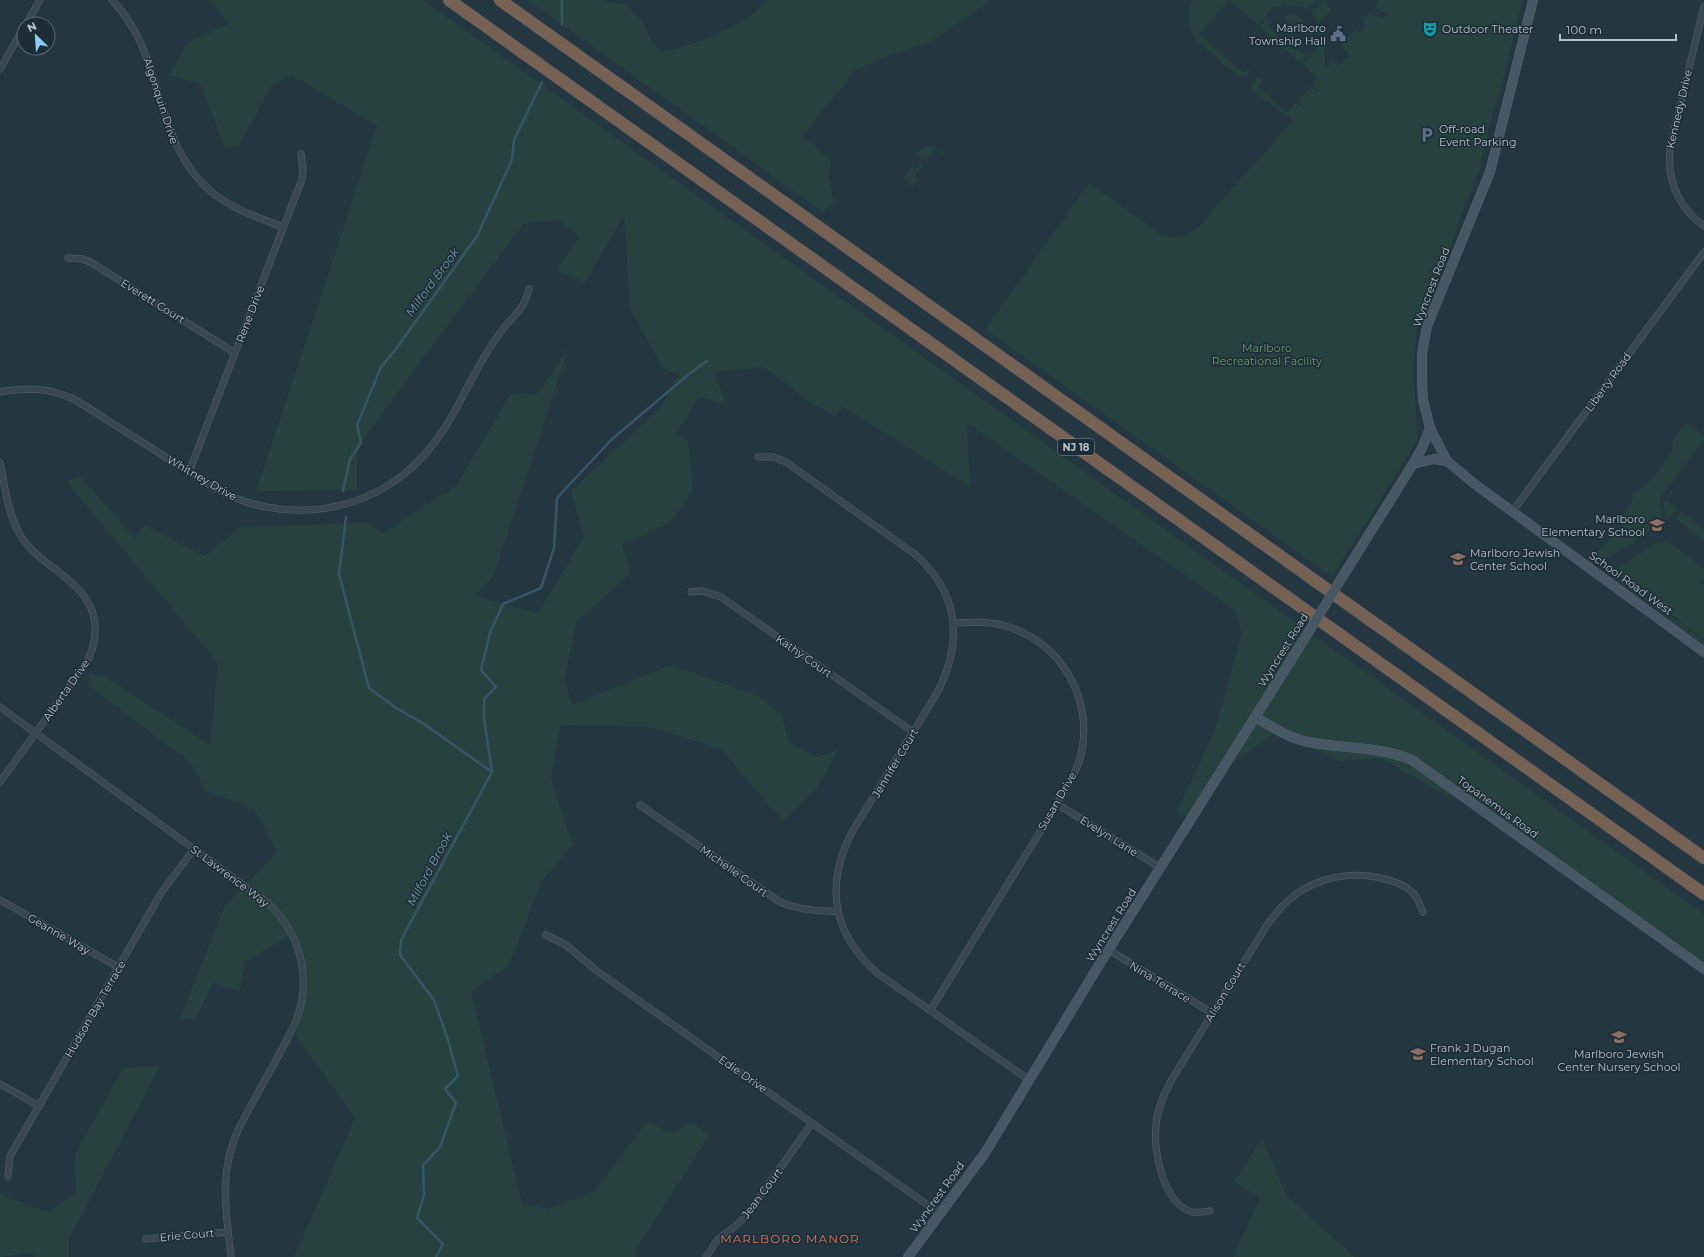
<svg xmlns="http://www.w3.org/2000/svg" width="1704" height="1257" font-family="Montserrat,sans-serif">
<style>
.green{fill:#26413e}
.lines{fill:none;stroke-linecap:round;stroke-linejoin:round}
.stream{stroke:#385567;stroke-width:2.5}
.street-casing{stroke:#56646d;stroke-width:7}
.secondary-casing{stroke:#56646d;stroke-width:10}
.highway-casing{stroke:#43515a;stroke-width:13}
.street{stroke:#394750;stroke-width:6}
.secondary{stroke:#475763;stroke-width:9}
.highway{stroke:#766255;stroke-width:12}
.secondary-bridge-casing{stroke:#56646d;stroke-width:10;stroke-linecap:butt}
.secondary-bridge{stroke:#475763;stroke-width:9}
.labels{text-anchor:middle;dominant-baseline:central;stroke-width:3;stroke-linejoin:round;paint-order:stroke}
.shield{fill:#1d2c35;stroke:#87949d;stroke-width:1}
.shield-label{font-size:10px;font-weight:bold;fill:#b5c1ca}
.poi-label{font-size:11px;fill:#b5c1ca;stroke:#1d2c35;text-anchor:start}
.street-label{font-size:11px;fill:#b5c1ca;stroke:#1d2c35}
.park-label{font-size:11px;fill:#6c9c6d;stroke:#1d2c35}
.water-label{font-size:12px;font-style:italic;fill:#7599ae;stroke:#1d2c35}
.neighbourhood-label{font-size:12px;letter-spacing:1px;fill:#d77e63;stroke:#1d2c35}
</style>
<rect width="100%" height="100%" fill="#243640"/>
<path class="green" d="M210,0H423L1704,914V963L1485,807L1448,796L1380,758L1340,761L1276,732L1221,771L1190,820L1177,811L1214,733L1242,633L1235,610L967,423L970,487L842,406L836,416L812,404L764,367L714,372L726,404L699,397L676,434L688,440L693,491L670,523L622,545L631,573L576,622L565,679L572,705L671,665L758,696L782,715L789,743L817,757L838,750L817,788L783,822L721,749L647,726L560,725L551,779L573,845L542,881L509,965L471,992L522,1203L549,1209L594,1191L649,1120L669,1134L692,1122L709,1136L635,1251L636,1257H294L355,1118L296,1037L306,968L294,933L245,962L240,991L213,983L196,1019H180L224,907L277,852L255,810L205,790L192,764L88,685L89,673L104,676L210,745L218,663L66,481L81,477L135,538L144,525L205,556L240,527L367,523L383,533L456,486L511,393L537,395L569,347L493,577L475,596L538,613L584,536L571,491L660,408L679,375L664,369L630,309L624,215L585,283L557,270L579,236L557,220L524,223L357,448V490L256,491L377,126L292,75L273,84L239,146L225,148L200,83L168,76L187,43L228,24Z
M528,0H604L605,2L624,4L643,21L649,37L661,51C681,51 731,30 747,18C755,13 762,6 768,0H991L932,41L890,55L856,70L803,136L831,160L829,177L834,203L823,212Z
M1192,0H1229L1199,34L1243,73L1249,70V72L1246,77L1240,78L1195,40C1188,27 1186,14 1192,0Z
M1229,0H1284V7L1273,8L1258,25Z
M1285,0H1316V1L1308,10L1303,6L1286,7Z
M1376,0H1523L1500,93L1493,111L1482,157L1481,167L1459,220L1454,239L1421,316L1417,330L1413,368L1418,443L1415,442L1414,446L1332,577L985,329L1089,183L1162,235C1176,240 1186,237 1198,227L1293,120L1255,93C1249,88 1252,83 1256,78H1260L1262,81L1258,87L1287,112L1296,102L1304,108L1305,107L1297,101L1304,93L1306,95L1307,93L1306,92L1311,86L1318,92L1319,91L1312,85L1318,78L1302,64L1318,47V42H1325L1326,47L1324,49L1326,69L1333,61L1339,66L1350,54L1340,46L1355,29L1360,32L1366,25L1362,21L1369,14L1383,18L1388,13L1377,10L1375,7L1378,3Z
M1323,1L1331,9L1318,24L1315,17L1311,13Z
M1291,14L1298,16L1305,22L1296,29L1291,37L1290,36L1294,23H1291L1288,34L1289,24L1286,21L1285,15Z
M1268,16L1269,25L1278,37L1277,42L1272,46L1270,45L1274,40L1259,26Z
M1287,46L1291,47L1303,54L1310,53L1301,63L1286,50L1282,54L1280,53L1283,48Z
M930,145L944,153L943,154L935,149L926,161L914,153Z
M914,163L915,164L913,168L916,169L920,163L923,166L915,176L918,179L913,187L903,179Z
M1686,422L1704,435V440L1661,497L1659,503L1664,522L1602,562L1590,554C1604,553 1612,535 1621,526L1620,518L1633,500V493C1653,484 1661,466 1673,449L1672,441Z
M1671,490L1673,491L1667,500L1678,508L1672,516L1669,515L1667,518L1663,503Z
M1682,511L1704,528V540L1676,519Z
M1665,542L1672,544L1704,568V578L1700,581L1702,584L1704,585V639L1613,571L1656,543Z
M1612,573L1704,641V645L1613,577Z
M160,1066L69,1239V1257H35L31,1253L0,1257V1193L3,1196L49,1212L76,1192L75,1154L123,1068Z
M1262,1138L1287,1196L1355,1257H1233L1260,1198L1234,1182Z"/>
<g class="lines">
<path class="stream" d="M562,24V0
M343,491L350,459L361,443L357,425L381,367L396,349L477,236L512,160L514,140L542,82
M346,517L339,574L369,688L396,708L424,724L492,772L401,940L400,955L434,1000L448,1040L458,1076L445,1089L456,1103L440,1147L423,1165L424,1195L417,1218L443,1244L436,1257
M492,771L484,719V699L496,687L481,670L490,633L503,604L541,588L554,548L557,498L611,440L689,374L707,361"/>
<defs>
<path id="street" d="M112,0C168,58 150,142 214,194C235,210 259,218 283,227
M1704,6L1670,148C1667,180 1678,207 1704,226
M26,24L40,0
M0,69L24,27
M68,258L83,259L92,263L235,353
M0,392C27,387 49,388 74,399L213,487C282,527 372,515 425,454C450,427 464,391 483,359C490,347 498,335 507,324C518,312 525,306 529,289
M758,457H773L786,462L916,555C960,595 963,642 937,693L852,832C825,885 832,933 877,973L1029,1080
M0,463C5,487 8,517 22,538C44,570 91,582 95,624C96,639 93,652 85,665L0,782
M189,472L302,179L303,169L301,154
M1512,512L1704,252
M691,592L703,591L721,597L913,732
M0,707L268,903C301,935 313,980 295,1023C289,1037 281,1050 274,1064C262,1085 250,1107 239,1128C218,1173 226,1210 231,1257
M1057,804L1161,868
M640,805L780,902C800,910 817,912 838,911
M0,900L118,967
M546,935L566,945L597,971L939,1213
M1109,950L1212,1013
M930,1011L1057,804C1066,788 1077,772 1081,755C1094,699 1061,642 1006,626C989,621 971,622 954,623
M0,1084L39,1106
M8,1176L10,1156L39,1106L161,893L194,849
M1210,1211C1204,1212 1198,1213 1192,1212C1163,1203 1153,1151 1156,1126C1157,1109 1164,1094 1172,1079L1267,925C1277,911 1288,898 1304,889C1331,874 1363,871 1392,881C1400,884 1408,887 1413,893C1419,899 1420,906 1423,912
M146,1239L228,1232
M706,1257L718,1239L737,1225L749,1212L812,1123"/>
<path id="secondary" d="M1430,428L1447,461L1476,485L1704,652
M1413,464L1434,459L1447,461
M1346,571L1413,464L1422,448L1430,428L1423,400L1422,379V354L1427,326L1490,172L1533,0
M1255,717C1272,727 1289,738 1308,742C1343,749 1379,746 1412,760L1704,969
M908,1257L985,1153L1099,965L1303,641"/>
<path id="highway" d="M449,0L1704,894
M500,0L1704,858"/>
</defs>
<use href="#street" class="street-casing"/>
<use href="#secondary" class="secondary-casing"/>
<use href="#highway" class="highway-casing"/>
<use href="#street" class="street"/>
<use href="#secondary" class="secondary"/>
<use href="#highway" class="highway"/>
<defs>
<path id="secondary-bridge" d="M1303,641L1346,571"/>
</defs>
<use href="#secondary-bridge" class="secondary-bridge-casing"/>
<use href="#secondary-bridge" class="secondary-bridge"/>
</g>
<defs>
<symbol id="theatre-bare" viewBox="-9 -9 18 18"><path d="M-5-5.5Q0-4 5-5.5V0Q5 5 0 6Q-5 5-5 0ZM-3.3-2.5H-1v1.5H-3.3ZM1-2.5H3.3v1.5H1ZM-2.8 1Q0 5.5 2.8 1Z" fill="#0f9aa8" stroke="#1d2c35" stroke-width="2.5" paint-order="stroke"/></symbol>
<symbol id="civic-bare" viewBox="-9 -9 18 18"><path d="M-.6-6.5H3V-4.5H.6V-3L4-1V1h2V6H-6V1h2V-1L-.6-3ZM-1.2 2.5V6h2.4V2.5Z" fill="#5c6f8a" stroke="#1d2c35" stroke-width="2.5" paint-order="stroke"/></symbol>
<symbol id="parking-bare" viewBox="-9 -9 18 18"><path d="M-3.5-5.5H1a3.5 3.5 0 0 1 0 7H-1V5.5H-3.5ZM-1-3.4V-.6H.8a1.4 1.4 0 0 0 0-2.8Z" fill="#5c6f8a" stroke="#1d2c35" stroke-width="2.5" paint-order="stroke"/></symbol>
<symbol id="school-bare" viewBox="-9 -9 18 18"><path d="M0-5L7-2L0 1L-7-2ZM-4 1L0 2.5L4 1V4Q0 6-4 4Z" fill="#8d6e63" stroke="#1d2c35" stroke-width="2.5" paint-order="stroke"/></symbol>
</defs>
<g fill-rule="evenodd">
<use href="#theatre-bare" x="1419" y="18" width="22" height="22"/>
<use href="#civic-bare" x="1327" y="23" width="22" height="22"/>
<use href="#parking-bare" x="1416" y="124" width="22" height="22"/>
<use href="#school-bare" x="1646" y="514" width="22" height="22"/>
<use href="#school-bare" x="1447" y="548" width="22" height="22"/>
<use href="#school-bare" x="1608" y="1026" width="22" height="22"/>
<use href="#school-bare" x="1407" y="1043" width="22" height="22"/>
</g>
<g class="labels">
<rect class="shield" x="1058" y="439" width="36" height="16" rx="3"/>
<g class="shield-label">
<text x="1076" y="447">NJ 18</text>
</g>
<g class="poi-label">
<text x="1326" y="28" text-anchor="end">Marlboro<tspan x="1326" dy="13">Township Hall</tspan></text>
<text x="1442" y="29">Outdoor Theater</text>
<text x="1439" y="129">Off-road<tspan x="1439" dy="13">Event Parking</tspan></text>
<text x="1645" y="519" text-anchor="end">Marlboro<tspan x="1645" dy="13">Elementary School</tspan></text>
<text x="1470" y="553">Marlboro Jewish<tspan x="1470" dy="13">Center School</tspan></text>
<text x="1430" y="1048">Frank J Dugan<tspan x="1430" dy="13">Elementary School</tspan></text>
<text x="1619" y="1054" text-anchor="middle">Marlboro Jewish<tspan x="1619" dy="13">Center Nursery School</tspan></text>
</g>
<g class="street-label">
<text transform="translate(161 101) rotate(72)">Algonquin Drive</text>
<text transform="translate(1679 109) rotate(-77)">Kennedy Drive</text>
<text transform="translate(1431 287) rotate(-69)">Wyncrest Road</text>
<text transform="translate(153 301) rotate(32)">Everett Court</text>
<text transform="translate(250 314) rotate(-69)">Rene Drive</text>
<text transform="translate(1608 382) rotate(-54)">Liberty Road</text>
<text transform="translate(202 478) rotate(30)">Whitney Drive</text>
<text transform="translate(1631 583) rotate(36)">School Road West</text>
<text transform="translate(1283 650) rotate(-58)">Wyncrest Road</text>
<text transform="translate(804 656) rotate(35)">Kathy Court</text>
<text transform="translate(66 690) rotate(-55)">Alberta Drive</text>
<text transform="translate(895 763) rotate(-59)">Jennifer Court</text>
<text transform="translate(1057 801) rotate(-60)">Susan Drive</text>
<text transform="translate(1498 807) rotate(36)">Topanemus Road</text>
<text transform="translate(1109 836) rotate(32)">Evelyn Lane</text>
<text transform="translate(734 871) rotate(35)">Michelle Court</text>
<text transform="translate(230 876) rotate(37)">St Lawrence Way</text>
<text transform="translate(1111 925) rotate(-58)">Wyncrest Road</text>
<text transform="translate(59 934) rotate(30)">Geanne Way</text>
<text transform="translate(1160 982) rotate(31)">Nina Terrace</text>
<text transform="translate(1225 992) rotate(-59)">Alison Court</text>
<text transform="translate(95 1009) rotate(-60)">Hudson Bay Terrace</text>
<text transform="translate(743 1074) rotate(35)">Edie Drive</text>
<text transform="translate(762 1193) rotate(-53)">Jean Court</text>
<text transform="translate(937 1197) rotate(-54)">Wyncrest Road</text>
<text transform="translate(187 1235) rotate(-5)">Erie Court</text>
</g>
<g class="park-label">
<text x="1267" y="348">Marlboro<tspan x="1267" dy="13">Recreational Facility</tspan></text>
</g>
<g class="water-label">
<text transform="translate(432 282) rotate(-54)">Milford Brook</text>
<text transform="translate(429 869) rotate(-62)">Milford Brook</text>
</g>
<g class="neighbourhood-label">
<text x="790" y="1238">MARLBORO MANOR</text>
</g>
</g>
<g transform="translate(36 36) rotate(335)"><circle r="19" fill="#1d2c35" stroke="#5a6871"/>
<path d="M0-3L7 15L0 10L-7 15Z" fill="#8bccfa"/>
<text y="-6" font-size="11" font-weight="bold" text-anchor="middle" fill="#b5c1ca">N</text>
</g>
<path d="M1560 34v6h116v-6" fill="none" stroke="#b5c1ca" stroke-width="2"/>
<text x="1566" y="34" font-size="12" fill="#b5c1ca" stroke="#1d2c35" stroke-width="3" paint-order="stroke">100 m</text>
</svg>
